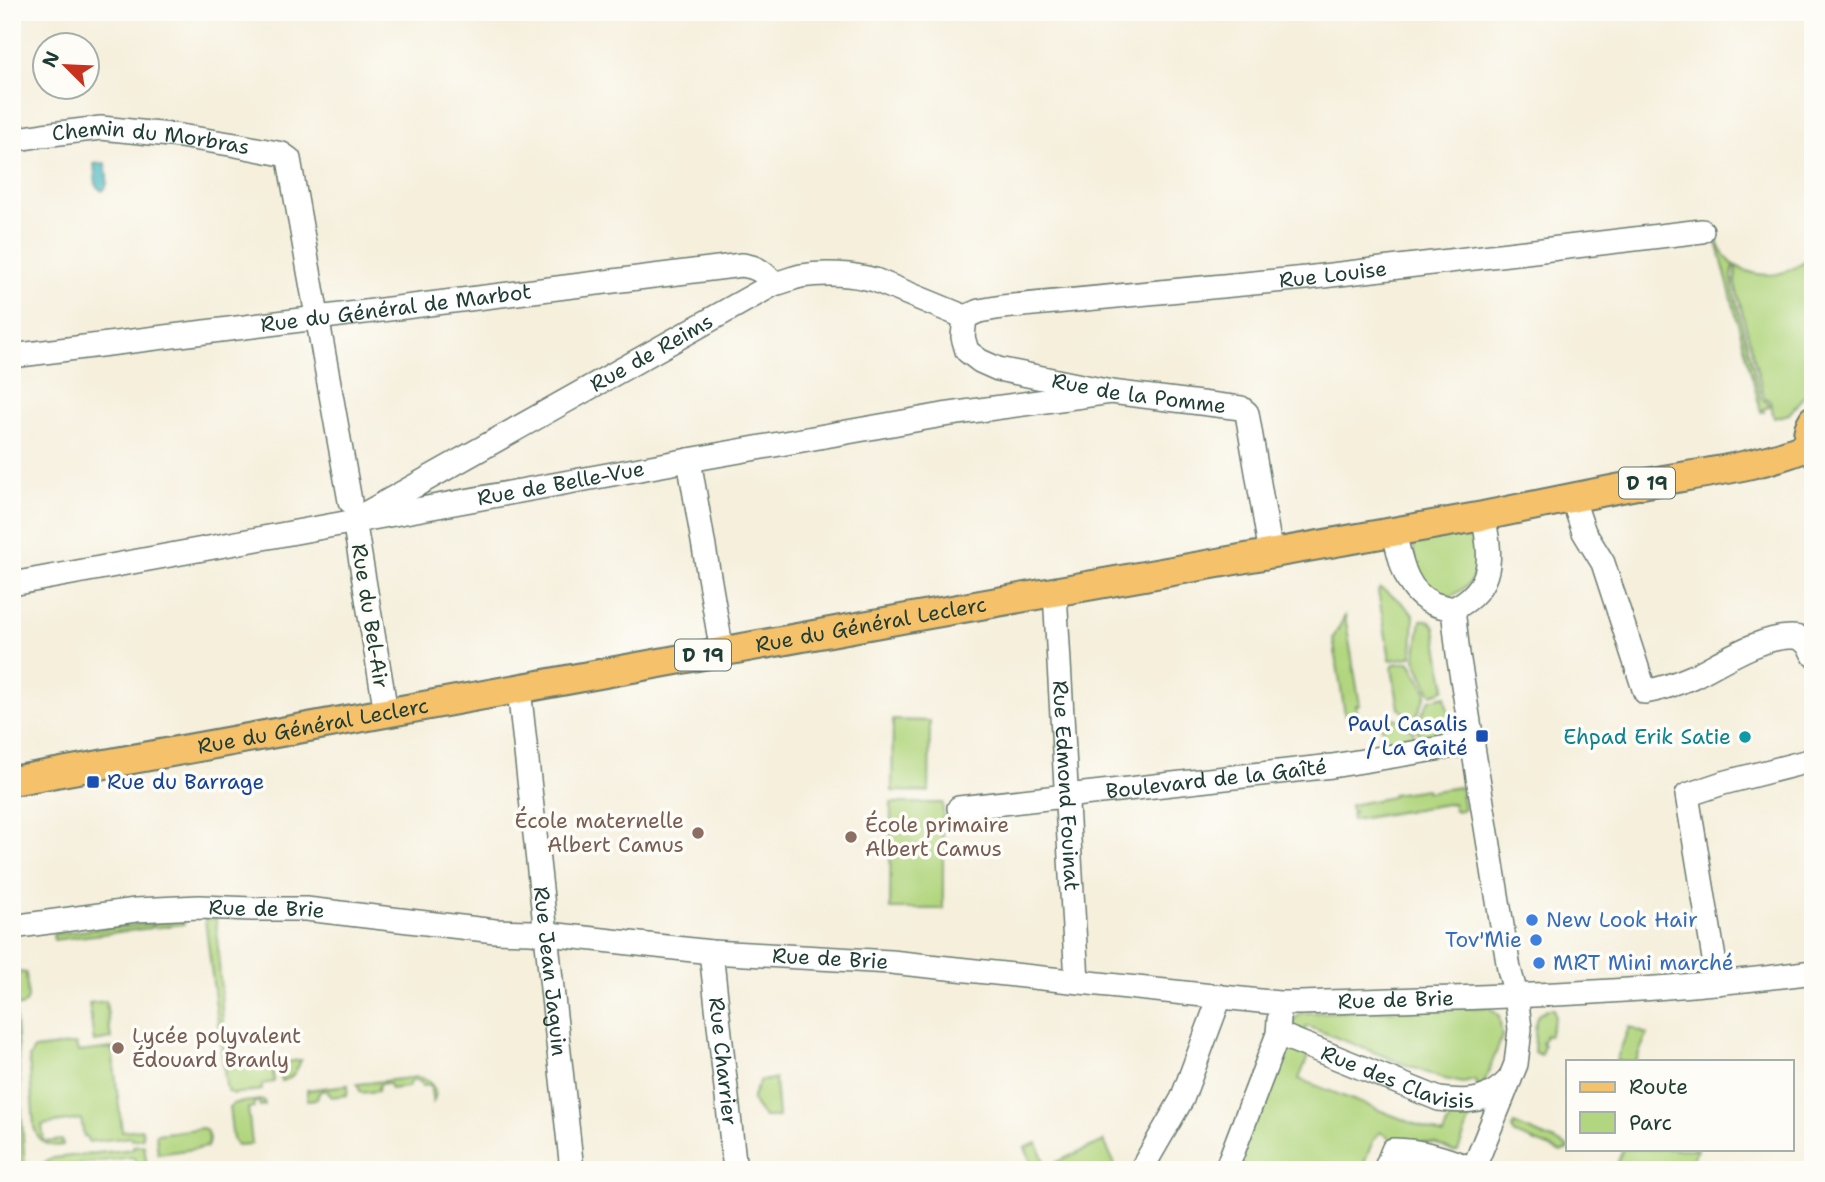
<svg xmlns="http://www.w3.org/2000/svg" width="1825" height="1182" font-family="'Shantell Sans',sans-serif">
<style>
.green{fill:#b2d67f;stroke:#688a5a;stroke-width:2}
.water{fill:#46b6be;stroke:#327a79;stroke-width:2}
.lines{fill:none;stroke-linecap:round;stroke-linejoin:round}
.minor-casing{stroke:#6a7b6f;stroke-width:26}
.major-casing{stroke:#6a7b6f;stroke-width:32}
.minor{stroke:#fff;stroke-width:23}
.major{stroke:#f5c16b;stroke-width:28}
.transit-dot{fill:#1a4fb4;stroke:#fdfcf7;stroke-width:2.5}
.culture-dot{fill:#0f9aa8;stroke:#fdfcf7;stroke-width:2.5}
.education-dot{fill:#8d6e63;stroke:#fdfcf7;stroke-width:2.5}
.shop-dot{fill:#3f7fe0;stroke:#fdfcf7;stroke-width:2.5}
.labels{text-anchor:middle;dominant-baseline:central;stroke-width:7;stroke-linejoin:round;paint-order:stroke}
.shield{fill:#fdfcf7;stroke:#62766e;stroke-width:2}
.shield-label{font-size:19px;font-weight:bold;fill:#1f3d34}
.street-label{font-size:21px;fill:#1f3d34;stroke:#fdfcf7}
.transit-label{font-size:21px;fill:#164399;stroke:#fdfcf7;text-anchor:end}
.culture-label{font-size:21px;fill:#0d838f;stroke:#fdfcf7;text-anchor:end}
.education-label{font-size:21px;fill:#785e54;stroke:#fdfcf7;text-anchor:start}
.shop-label{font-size:21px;fill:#366cbe;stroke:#fdfcf7;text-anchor:start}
</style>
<rect width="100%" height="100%" fill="#fdfcf7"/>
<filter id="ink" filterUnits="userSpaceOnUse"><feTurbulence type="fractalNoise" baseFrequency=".0143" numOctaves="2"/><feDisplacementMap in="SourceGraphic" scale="14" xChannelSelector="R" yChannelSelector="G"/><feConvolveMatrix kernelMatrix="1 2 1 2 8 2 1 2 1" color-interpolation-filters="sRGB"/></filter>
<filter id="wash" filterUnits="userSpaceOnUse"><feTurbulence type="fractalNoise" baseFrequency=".00686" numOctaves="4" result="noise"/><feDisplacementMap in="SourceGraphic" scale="28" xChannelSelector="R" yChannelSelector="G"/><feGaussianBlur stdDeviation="1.57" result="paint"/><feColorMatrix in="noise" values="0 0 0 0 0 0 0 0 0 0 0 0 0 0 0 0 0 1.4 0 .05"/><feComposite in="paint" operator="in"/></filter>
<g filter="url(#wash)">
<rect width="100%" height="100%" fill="#f5efdc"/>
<path class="green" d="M1716,238L1724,255L1734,265L1732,276L1733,289L1761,398L1768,403L1769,407L1763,409L1764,412H1761L1759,404Z
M1813,256V385L1789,414L1774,418L1770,401L1764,397L1735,284L1736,266C1765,282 1788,275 1813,256Z
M1467,531C1484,561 1478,587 1444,599L1418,581C1415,567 1410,552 1416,539Z
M1380,588L1399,600L1414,615L1412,656L1410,657L1392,660L1390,659L1378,592Z
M1345,616L1360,705H1356L1357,711L1355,714L1345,715L1333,638Z
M1421,620C1427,619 1432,622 1435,628L1445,684L1444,690L1432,694L1430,692L1415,659Z
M1410,662L1427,692L1416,718L1412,719L1399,708L1392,669L1394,664Z
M1445,696L1452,734L1426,738L1417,731L1420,718L1429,700Z
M1392,718L1401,720L1414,732L1411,740L1382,744L1381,735L1383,734L1380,719Z
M893,720L930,721L929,792L892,791Z
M1460,787L1464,809L1458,811L1455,810L1453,803L1352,820L1351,814L1354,813V811H1351L1350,805L1392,797L1393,794L1426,789L1427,792Z
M891,803H943V909H890Z
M216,918L226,1067L262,1063V1061L283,1059L286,1062L301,1060C297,1071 292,1079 281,1081L279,1069L273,1070L274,1082L262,1084V1090L233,1094L228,1091L226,1086L205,919Z
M183,920L184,924L154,928L153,924H151V928L54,940L53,934Z
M12,964H15L17,972L26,973L28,999L24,1005L15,1007L25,1170H18L12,1074Z
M106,1001L111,1039L94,1042L89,1003Z
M1489,1007L1499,1016L1502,1037L1481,1091L1475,1080L1463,1083L1440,1078L1307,1026L1302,1037L1293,1031L1294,1019L1302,1013Z
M1547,1009H1554L1555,1017L1549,1036L1546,1035L1542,1043L1544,1045L1541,1055L1534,1052L1536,1019L1538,1015Z
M1629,1027L1647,1034L1636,1061H1616Z
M76,1044L78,1052L112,1048L122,1131L142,1129L143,1138L132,1140V1137L88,1142L87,1137H84L81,1119L42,1125L44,1142L62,1140L63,1145C48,1148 38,1141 34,1127L29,1058L34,1049Z
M1282,1046L1309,1054L1299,1079L1443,1135L1450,1118V1113L1432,1106H1475L1458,1151L1453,1152L1437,1144L1391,1139L1380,1132L1373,1141L1361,1170H1252V1168L1233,1161Z
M418,1077C430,1080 440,1090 433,1102L430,1085L422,1086L421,1083L416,1080L410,1082L408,1087L391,1089L389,1084L384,1083L379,1085L378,1091L361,1093L357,1084Z
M775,1079L778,1117H764C750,1101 750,1100 760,1081Z
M348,1085L347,1095L331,1097L328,1092L323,1090L319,1093L317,1099L307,1100V1090Z
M261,1100H264L265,1105L260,1106L259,1102H254V1107L248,1108L252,1144L237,1145L233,1140L229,1107L235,1103Z
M1514,1124L1567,1146L1568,1149L1561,1152L1515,1134L1512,1128Z
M203,1128C210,1132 210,1141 207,1147L158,1154L156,1134Z
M1104,1141L1116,1167L1110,1170H1059L1056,1162Z
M1037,1143L1046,1167L1034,1170L1025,1147Z
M144,1145L147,1167L136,1168L134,1157L72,1165L73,1170H40L44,1163L53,1158L133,1149V1146Z
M1623,1149H1697L1689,1170H1631L1617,1164Z"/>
<path class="water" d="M105,163C106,173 111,186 102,191L96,186L94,164Z"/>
</g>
<g filter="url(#ink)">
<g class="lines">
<defs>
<g id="minor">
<path id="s1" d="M12,140L43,135L101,128L180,136L236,145L282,154L289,159L350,501"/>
<path id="s2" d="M965,317L979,311L1002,307L1306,278L1702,231"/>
<path id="s3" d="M965,317L963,337L967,351L980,361L998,369L1111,392L1241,408L1247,413L1271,554"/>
<path id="s4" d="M12,356L742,265C757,267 764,272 774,284"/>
<path d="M689,460L722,652"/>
<path d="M1572,497L1584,532L1603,563L1645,692C1661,689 1676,684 1692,677C1719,664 1762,635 1793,637C1803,637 1809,645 1813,654"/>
<path d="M1394,533C1401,559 1404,590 1432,603C1438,606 1446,607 1453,609C1495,588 1492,556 1483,516"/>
<path id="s5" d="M12,584L689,460L943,415L1111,392"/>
<path id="s6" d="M1055,592L1077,981"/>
<path d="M1453,609L1458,654L1509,969L1516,995L1520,1029L1516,1064L1473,1170"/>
<path id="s7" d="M519,689L572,1170"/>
<path id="s8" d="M386,712L354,520L774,284C783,282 792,278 801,276C825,272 853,274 875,280L965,317"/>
<path id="s9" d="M959,808L1332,766L1473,743"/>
<path id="s10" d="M12,927L136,910L199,907L253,909H306L495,931L531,932L711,952L891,962L1279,1003H1301C1472,997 1643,995 1813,972"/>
<path id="s11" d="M711,952L735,1170"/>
<path d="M1718,983L1687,795L1723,783L1813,760"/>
<path id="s12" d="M1278,1034L1439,1099C1469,1103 1488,1102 1510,1079"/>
<path d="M1141,1170L1182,1099L1217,1005L1218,996"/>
<path d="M1226,1170L1278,1034L1279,1020"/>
<path d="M1385,1170L1393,1150C1422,1150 1447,1159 1473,1169"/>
</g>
<g id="major">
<path d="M1813,420C1806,431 1807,442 1813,452"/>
<path id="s13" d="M12,781L918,616L1483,516C1541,504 1599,492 1658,481C1709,472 1761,466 1809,446"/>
</g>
</defs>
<use href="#minor" class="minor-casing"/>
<use href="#major" class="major-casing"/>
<use href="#minor" class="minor"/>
<use href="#major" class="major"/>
</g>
</g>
<g class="transit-dot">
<rect x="1475" y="729" width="14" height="14" rx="3.5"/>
<rect x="86" y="775" width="14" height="14" rx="3.5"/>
</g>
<circle class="culture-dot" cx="1745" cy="737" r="7"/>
<g class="education-dot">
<circle cx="698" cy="833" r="7"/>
<circle cx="851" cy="837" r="7"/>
<circle cx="118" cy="1048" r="7"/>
</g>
<g class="shop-dot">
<circle cx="1532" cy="920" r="7"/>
<circle cx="1536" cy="940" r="7"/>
<circle cx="1539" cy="963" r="7"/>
</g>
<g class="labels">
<g class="shield">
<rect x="1619" y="467.5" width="56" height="31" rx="5"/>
<rect x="675" y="639.5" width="56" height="31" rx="5"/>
</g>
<g class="shield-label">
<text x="1647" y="483">D 19</text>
<text x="703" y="655">D 19</text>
</g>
<g class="street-label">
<text stroke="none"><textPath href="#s1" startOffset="140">Chemin du Morbras</textPath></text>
<text stroke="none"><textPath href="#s2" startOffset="371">Rue Louise</textPath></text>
<text stroke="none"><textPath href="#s4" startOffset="387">Rue du Général de Marbot</textPath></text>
<text stroke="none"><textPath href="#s8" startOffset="536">Rue de Reims</textPath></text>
<text stroke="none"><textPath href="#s3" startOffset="214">Rue de la Pomme</textPath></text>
<text stroke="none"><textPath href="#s5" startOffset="558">Rue de Belle-Vue</textPath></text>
<text transform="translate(370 616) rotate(81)">Rue du Bel-Air</text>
<text stroke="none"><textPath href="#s13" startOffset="873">Rue du Général Leclerc</textPath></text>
<text stroke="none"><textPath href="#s13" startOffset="306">Rue du Général Leclerc</textPath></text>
<text stroke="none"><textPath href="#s9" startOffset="259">Boulevard de la Gaîté</textPath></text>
<text stroke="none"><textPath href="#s6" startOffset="194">Rue Edmond Fouinat</textPath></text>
<text stroke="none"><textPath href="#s10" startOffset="256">Rue de Brie</textPath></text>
<text stroke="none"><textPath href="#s10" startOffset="822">Rue de Brie</textPath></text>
<text stroke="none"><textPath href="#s7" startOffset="284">Rue Jean Jaguin</textPath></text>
<text stroke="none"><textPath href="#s10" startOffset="1390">Rue de Brie</textPath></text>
<text stroke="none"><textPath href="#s11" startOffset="110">Rue Charrier</textPath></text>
<text stroke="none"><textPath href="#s12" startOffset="128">Rue des Clavisis</textPath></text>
</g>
<g class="transit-label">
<text x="1468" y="724">Paul Casalis<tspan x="1468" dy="24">/ La Gaité</tspan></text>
<text x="107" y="782" text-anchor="start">Rue du Barrage</text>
</g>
<g class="culture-label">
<text x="1731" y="737">Ehpad Erik Satie</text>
</g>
<g class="education-label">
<text x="684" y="821" text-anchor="end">École maternelle<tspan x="684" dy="24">Albert Camus</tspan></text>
<text x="865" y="825">École primaire<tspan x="865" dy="24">Albert Camus</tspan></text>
<text x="132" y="1036">Lycée polyvalent<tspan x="132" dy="24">Édouard Branly</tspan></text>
</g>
<g class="shop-label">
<text x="1546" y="920">New Look Hair</text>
<text x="1522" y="940" text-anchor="end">Tov'Mie</text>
<text x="1553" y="963">MRT Mini marché</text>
</g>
</g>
<rect width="1825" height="1182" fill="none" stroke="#fdfcf7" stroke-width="42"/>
<rect x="1566" y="1060" width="228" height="91" fill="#fdfcf7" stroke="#a4b0a9" stroke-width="2"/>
<rect x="1580" y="1082" width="35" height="10" fill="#f5c16b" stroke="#a4b0a9" stroke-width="2"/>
<text x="1629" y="1094" font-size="21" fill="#1f3d34">Route</text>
<rect x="1580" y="1112" width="35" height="21" fill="#b2d67f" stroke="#a4b0a9" stroke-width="2"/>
<text x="1629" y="1130" font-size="21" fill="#1f3d34">Parc</text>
<g transform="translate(66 66) rotate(294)"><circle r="33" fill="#fdfcf7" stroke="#a4b0a9" stroke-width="2"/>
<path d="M0-5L12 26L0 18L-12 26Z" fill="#c8321e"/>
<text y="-10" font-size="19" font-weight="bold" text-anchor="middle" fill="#1f3d34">N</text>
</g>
</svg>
